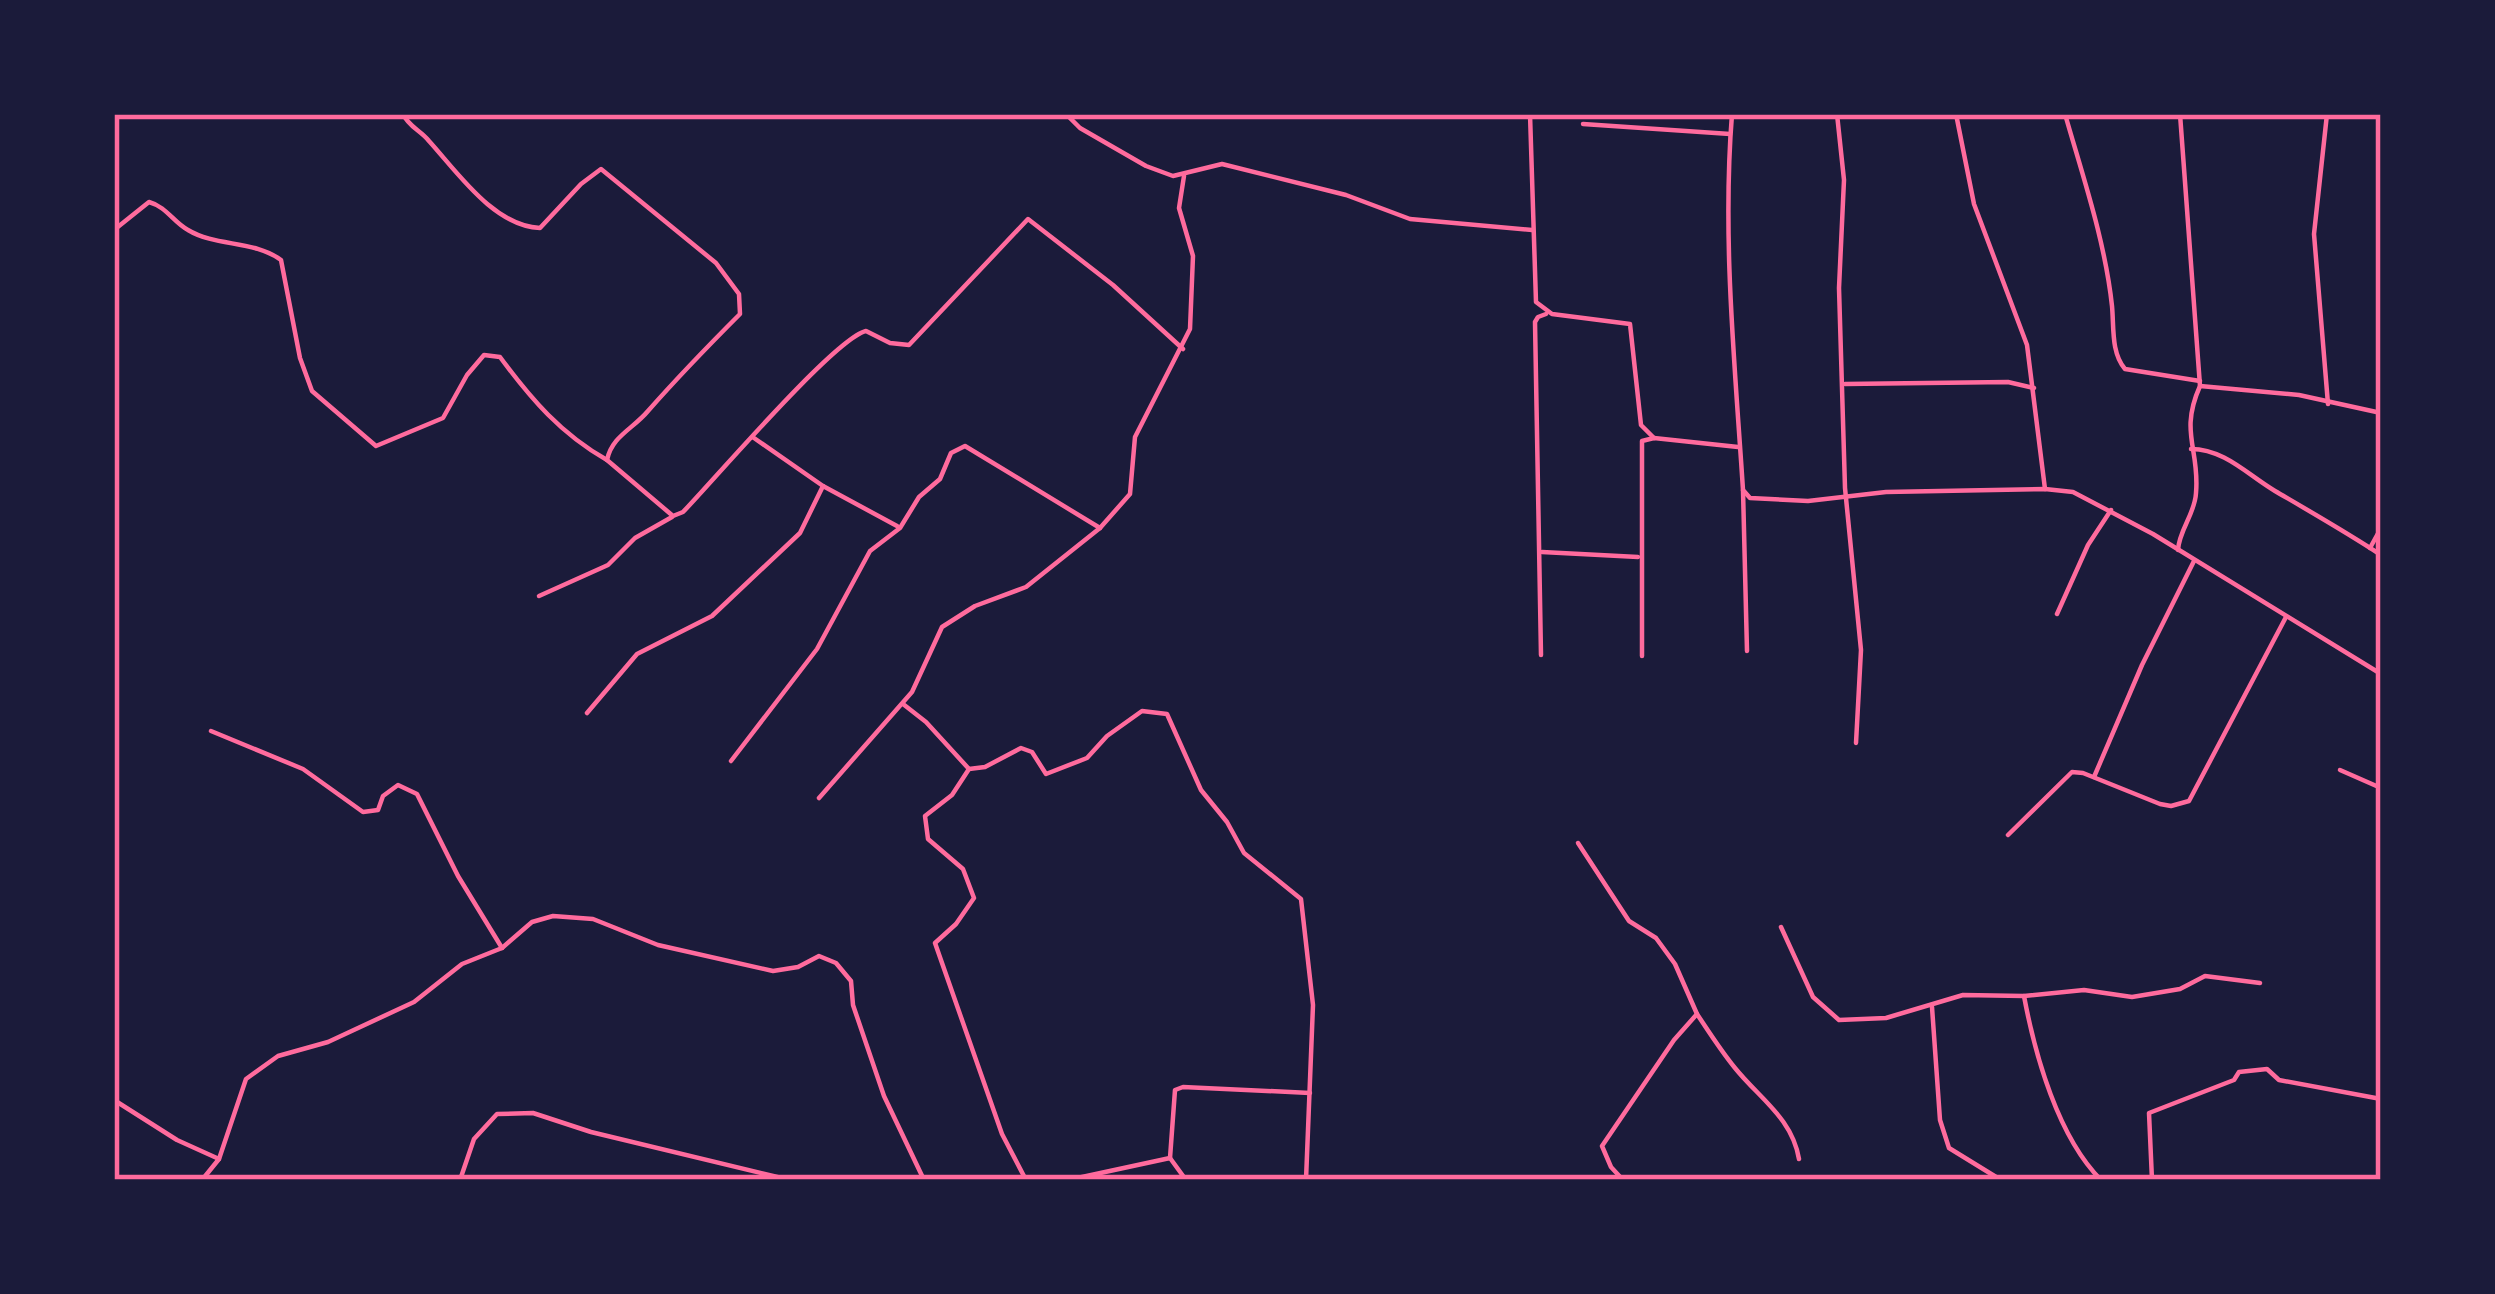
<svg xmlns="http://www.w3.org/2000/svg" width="2495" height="1294" viewBox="0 0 2495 1294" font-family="'Fira Sans Condensed',sans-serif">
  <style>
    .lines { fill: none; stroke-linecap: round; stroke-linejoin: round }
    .minor { stroke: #ff6b9d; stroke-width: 4.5 }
    .neatline { fill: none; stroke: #ff6b9d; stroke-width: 4.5 }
  </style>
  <rect width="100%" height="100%" fill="#1b1b3a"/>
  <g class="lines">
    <g class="minor">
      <path d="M 403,114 C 409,127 420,130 429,141 C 458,173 494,226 540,228 L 581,184 L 601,169 L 716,263 L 739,294 L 740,314 C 708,346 678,377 648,411 C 633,429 612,436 607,460 L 673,516 L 683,512 C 714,480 835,338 866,331 L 890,343 L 909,345 L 1028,219 L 1113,285 L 1183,349"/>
      <polyline points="1066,114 1080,128 1146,166 1173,176 1222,164 1346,195 1410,219 1532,230"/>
      <polyline points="1530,114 1536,302 1552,314 1630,324 1641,425 1654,438"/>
      <path d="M 1732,114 C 1722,239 1735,365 1743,490 L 1750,498 L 1808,501 L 1886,492 L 2045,489 L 2073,492 L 2153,534 L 2381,674"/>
      <polyline points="1837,114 1844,180 1839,288 1845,488 1861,650 1856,743"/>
      <polyline points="1956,114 1974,204 2027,345 2045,489"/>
      <path d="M 2065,114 C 2083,177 2105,241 2112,306 C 2114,327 2111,353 2125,369 L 2200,381"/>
      <polyline points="2327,114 2314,234 2328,404"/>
      <polyline points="1583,124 1730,134"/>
      <path d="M 114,230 L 149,202 C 167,207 173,222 188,230 C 216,247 254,240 281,260 L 300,358 L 312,391 L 376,446 L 443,418 L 467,375 L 484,355 L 500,357 C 531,399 561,434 607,460"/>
      <polyline points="1845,384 2008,382 2034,388"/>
      <polyline points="2200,386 2299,395 2381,413"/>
      <polyline points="754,438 823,486 897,526"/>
      <path d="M 2191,449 C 2224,449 2248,475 2275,491 C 2311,512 2346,532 2381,555"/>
      <polyline points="1743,490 1747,651"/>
      <polyline points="2370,548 2381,528"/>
      <path d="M 2178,550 C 2179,530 2195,514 2196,493 C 2200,449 2179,433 2200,386 L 2180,114"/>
      <polyline points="1542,552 1638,557"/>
      <polyline points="539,596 608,565 635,538 672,517"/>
      <polyline points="2057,614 2088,545 2111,510"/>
      <polyline points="1541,655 1535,322 1538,317 1546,314"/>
      <polyline points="1642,656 1642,441 1654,438 1738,447"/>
      <polyline points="903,704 926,722 969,769 985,767 1021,748 1032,752 1046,774 1087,758 1107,736 1142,711 1167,714 1201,790 1227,822 1244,853 1301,899 1313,1005 1306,1180"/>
      <polyline points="587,713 637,654 712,616 800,533 823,486"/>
      <polyline points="211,731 303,769 363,812 378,810 383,796 398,785 417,794 458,876 502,948"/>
      <polyline points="731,761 817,649 870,551 900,528 919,497 940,479 951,453 965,446 1100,528"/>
      <polyline points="969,769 952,795 925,816 928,839 963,869 974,898 956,924 935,943 1002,1134 1026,1180"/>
      <polyline points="2340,770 2381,788"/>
      <polyline points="2094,777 2142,665 2194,561"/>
      <polyline points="819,798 912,692 942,627 975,606 1026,587 1100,528 1130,494 1135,437 1190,329 1193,256 1179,208 1184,176"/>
      <polyline points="2008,835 2072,772 2083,773 2160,804 2171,806 2189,801 2286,617"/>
      <polyline points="1578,843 1629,921 1656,938 1675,964 1697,1014"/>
      <polyline points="1781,927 1813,997 1839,1020 1886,1018 1963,995 2024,996"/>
      <polyline points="1932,1007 1940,1120 1949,1148 2001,1180"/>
      <polyline points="114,1100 177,1140 219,1159"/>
      <polyline points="1170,1158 1175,1090 1183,1087 1310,1093"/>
      <polyline points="202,1180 219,1159 246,1079 278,1056 328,1042 414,1002 462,964 502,948 532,922 553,916 593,919 658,945 773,971 798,967 819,956 836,963 851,981 853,1005 884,1096 924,1180"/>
      <polyline points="460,1180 474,1139 497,1114 533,1113 591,1132 790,1180"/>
      <polyline points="1068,1180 1170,1158 1186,1180"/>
      <path d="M 1623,1180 L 1611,1167 L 1602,1146 L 1674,1040 L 1697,1014 C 1709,1032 1721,1051 1735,1068 C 1760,1099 1792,1118 1799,1159"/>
      <path d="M 2101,1180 C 2058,1137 2035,1055 2024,996 L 2084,990 L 2132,997 L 2180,989 L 2205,976 L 2260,983"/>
      <polyline points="2152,1180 2149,1113 2234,1080 2239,1072 2267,1069 2279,1080 2381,1099"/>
    </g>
  </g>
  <rect width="2495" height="1294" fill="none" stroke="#1b1b3a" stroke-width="234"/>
  <rect x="117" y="117" width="2261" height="1060" class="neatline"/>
</svg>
